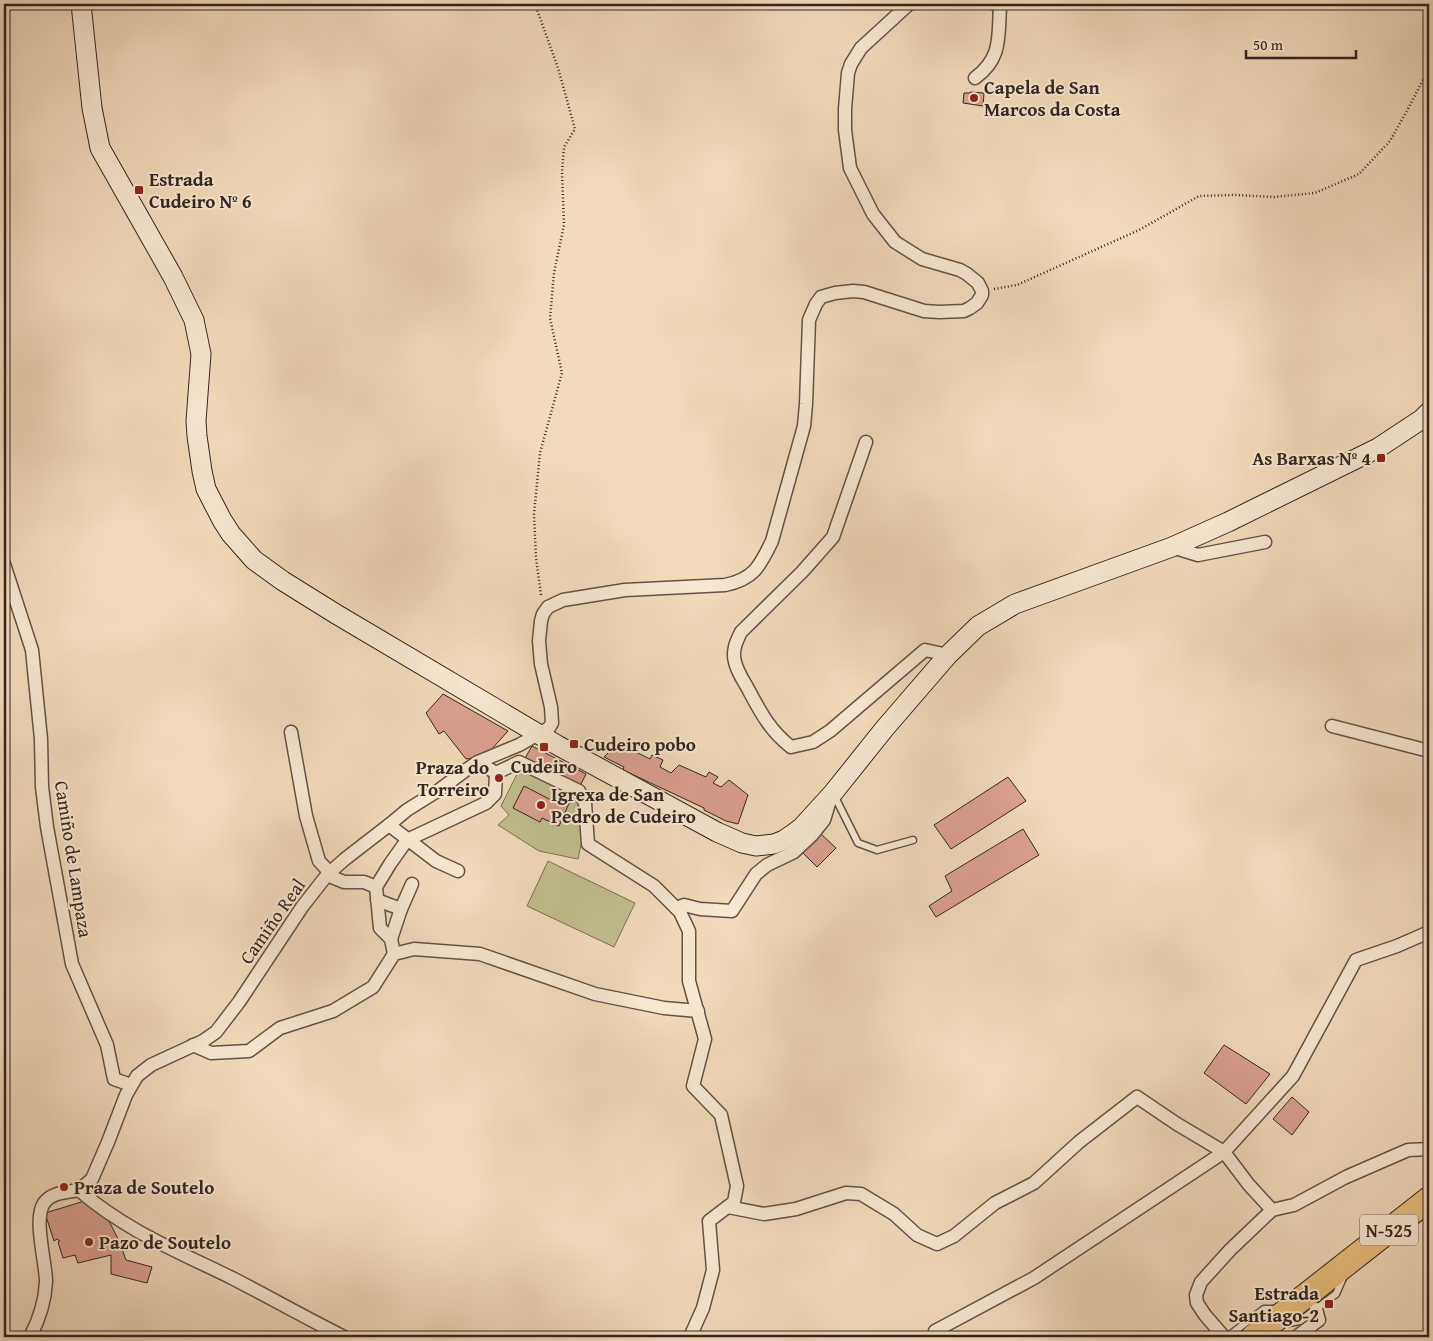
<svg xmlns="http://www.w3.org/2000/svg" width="1433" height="1341" viewBox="0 0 1433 1341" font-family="'Gentium Book Plus',serif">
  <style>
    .green { fill: #c0be8c; stroke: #797256 }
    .building { fill: #dca190; stroke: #322620 }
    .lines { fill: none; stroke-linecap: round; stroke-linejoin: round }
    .lane-casing { stroke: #625347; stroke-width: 9 }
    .street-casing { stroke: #625347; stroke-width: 15 }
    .secondary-casing { stroke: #322620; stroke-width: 21 }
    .highway-casing { stroke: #322620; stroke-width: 26 }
    .path { stroke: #322620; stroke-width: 2.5; stroke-dasharray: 1 2.5; stroke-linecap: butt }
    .lane { stroke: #f7e8d3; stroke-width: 6 }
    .street { stroke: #f7e8d3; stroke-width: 12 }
    .secondary { stroke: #f7e8d3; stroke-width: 19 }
    .highway { stroke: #e9be7e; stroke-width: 24 }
    .poi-dot { fill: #8f2418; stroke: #f7e8d3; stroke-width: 2 }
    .labels { text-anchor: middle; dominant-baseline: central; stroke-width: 4; stroke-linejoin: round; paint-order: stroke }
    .shield { fill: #f7e8d3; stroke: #6d6056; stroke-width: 1 }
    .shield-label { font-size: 18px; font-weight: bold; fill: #322620 }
    .poi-label { font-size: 19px; font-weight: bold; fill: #322620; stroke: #f7e8d3; text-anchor: start }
    .street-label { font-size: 19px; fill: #322620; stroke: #f7e8d3 }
  </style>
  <rect width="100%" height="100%" fill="#f2dbbb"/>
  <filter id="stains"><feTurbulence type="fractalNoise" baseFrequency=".004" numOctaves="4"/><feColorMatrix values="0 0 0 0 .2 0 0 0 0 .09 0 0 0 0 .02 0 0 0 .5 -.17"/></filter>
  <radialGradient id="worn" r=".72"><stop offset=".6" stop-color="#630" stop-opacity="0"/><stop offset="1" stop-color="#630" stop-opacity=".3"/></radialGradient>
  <g class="green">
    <polygon points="521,766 572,792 580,802 584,831 578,859 539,851 498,825 509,815 501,806"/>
    <polygon points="548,861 635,903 614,947 527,906"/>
  </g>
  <g class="building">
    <polygon points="970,92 984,93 983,106 963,103 964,93 970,93"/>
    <polygon points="443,694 508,731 490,751 473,758 466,759 444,731 439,734 426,713"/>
    <polygon points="532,746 586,774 578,790 524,760"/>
    <polygon points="623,747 637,747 634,751 650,759 652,755 663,760 660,767 671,773 679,765 706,777 709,772 718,777 713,783 721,787 729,780 748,795 738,824 726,821 704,810 704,808 623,770 624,767 604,757 612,749"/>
    <polygon points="1008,777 1026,801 951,849 934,825"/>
    <polygon points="524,786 553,801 558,793 571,799 559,826 542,818 540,822 513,808"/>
    <polygon points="1023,829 1039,855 936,917 929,906 952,891 945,876"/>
    <polygon points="821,834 836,848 817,867 800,850"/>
    <polygon points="1224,1045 1270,1074 1246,1104 1204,1073"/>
    <polygon points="1292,1097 1309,1112 1292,1135 1273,1119"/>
    <polygon points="88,1200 110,1223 119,1241 126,1260 152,1267 147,1283 111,1274 111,1255 78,1263 75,1255 63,1258 58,1242 60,1241 57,1239 54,1241 45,1213"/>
  </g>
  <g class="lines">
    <defs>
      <g id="lane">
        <polyline points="834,795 858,843 877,850 913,840"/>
        <polyline points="1283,1324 1300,1321 1336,1294 1343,1278"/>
        <polyline points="1227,1337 1264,1309 1276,1309"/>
      </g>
      <g id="street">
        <path d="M 975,78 C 1002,58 998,38 1000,7 L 995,4"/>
        <path d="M 866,442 L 833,537 L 802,572 L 741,632 C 736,642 732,651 735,662 C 737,671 743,680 747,687 C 760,711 769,730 791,747 L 813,742 L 830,731 L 925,650 L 948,655"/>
        <polyline points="1172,547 1198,555 1265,542"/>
        <polyline points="4,564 32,650 41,739 42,787 47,827 72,964 107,1045 114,1079 131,1085"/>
        <polyline points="1332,726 1429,751"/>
        <polyline points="291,732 306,816 319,861 330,873"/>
        <polyline points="478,762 496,773 519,762 579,791 585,803 588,844 654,886 680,912 689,931 689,981 705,1039 693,1086 721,1115 737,1186 734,1202 709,1221 713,1270 703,1308 690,1337"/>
        <polyline points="389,825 436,861 458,871"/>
        <polyline points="327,875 344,882 364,882 376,887"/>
        <polyline points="377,900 401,909"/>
        <polyline points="676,908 684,905 700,909 732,911 756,874 767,865 794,852 812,835 824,820 830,800"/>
        <polyline points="391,939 401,909 412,884"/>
        <polyline points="394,954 391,939 380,928 376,887 390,864 407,840 486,803 495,794 496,773"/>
        <polyline points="193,1045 211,1053 249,1051 280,1028 333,1011 373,987 394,954 414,949 480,954 595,994 664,1008 698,1011"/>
        <path d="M 79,1190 L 92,1179 L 108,1142 L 126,1095 L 137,1076 L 151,1065 L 203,1041 L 216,1032 L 239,1002 L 302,907 L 327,875 L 345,859 L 389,825 L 407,810 L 439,790 L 466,770 L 478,762 L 519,745 L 549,728 L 552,723 L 551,707 L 541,664 L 539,641 L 541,621 L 543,614 L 548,607 L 563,600 L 625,590 L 725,585 C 754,579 760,566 772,541 L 804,426 L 806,404 L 809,320 L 816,304 L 821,297 L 835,293 L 853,291 L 864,292 L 924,311 L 939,312 L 964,311 L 970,308 L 977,303 L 982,295 L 982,291 L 978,283 L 967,274 L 960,270 L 922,259 L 895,242 L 873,214 L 850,168 L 845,130 L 845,109 L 848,73 L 851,64 L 861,48 L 909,4"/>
        <path d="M 79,1190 C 123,1229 179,1252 232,1278 C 269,1297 306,1318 344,1337"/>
        <polyline points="728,1207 764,1214 796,1209 846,1193 861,1194 894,1214 917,1235 937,1244 954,1236 995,1203 1034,1183 1079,1142 1137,1097 1177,1124 1224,1152 1249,1185 1272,1210 1294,1205 1346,1177 1408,1150 1429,1149"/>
        <polyline points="935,1331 1034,1278 1224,1152 1293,1076 1356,960 1397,946 1429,932"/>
        <path d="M 30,1337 C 39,1320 45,1303 46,1282 C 46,1262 33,1219 44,1203 C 52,1192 68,1192 79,1190"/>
        <polyline points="1224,1337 1205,1315 1197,1303 1196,1295 1201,1282 1230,1250 1272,1210"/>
        <polyline points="1296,1337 1319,1320 1316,1309"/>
      </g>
      <polyline id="secondary" points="81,4 92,108 100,148 173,277 194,320 201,354 196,421 197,436 202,471 206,489 222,520 231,534 254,560 283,581 336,614 557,745 717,832 742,843 756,846 774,844 784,840 793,834 802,827 833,793 885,728 948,655 978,626 1015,604 1172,547 1228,522 1378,448 1422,419 1429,412"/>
      <polyline id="highway" points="1253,1337 1429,1199"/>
    </defs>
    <use href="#lane" class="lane-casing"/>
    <use href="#street" class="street-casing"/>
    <use href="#secondary" class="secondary-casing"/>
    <use href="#highway" class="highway-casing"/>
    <g class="path">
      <polyline points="535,4 558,68 575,129 564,147 562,172 564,225 554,273 550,318 562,373 540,453 534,514 536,558 541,595"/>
      <polyline points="994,289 1017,285 1139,230 1199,196 1236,195 1274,197 1315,193 1359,174 1390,141 1408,109 1429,68"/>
    </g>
    <use href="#lane" class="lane"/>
    <use href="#street" class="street"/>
    <use href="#secondary" class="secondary"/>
    <use href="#highway" class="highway"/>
  </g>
  <g class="poi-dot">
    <circle cx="974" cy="98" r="5"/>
    <rect x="134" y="185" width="10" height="10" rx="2.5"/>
    <rect x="1376" y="453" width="10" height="10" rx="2.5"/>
    <rect x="569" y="739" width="10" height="10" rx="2.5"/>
    <rect x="539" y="742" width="10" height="10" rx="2.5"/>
    <circle cx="499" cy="778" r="5"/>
    <circle cx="541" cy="805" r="5"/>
    <circle cx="64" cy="1187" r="5"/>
    <circle cx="89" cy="1242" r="5"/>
    <rect x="1324" y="1299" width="10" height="10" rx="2.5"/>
  </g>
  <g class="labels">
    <rect class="shield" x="1360" y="1214.5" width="58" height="31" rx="4"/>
    <g class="shield-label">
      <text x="1389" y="1230">N-525</text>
    </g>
    <g class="poi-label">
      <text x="984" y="87">Capela de San<tspan x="984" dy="22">Marcos da Costa</tspan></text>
      <text x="149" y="179">Estrada<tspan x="149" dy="22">Cudeiro Nº 6</tspan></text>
      <text x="1371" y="458" text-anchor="end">As Barxas Nº 4</text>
      <text x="584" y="744">Cudeiro pobo</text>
      <text x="544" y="766" text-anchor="middle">Cudeiro</text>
      <text x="489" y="767" text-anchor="end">Praza do<tspan x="489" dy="22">Torreiro</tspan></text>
      <text x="551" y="794">Igrexa de San<tspan x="551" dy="22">Pedro de Cudeiro</tspan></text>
      <text x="74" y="1187">Praza de Soutelo</text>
      <text x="99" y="1242">Pazo de Soutelo</text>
      <text x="1319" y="1293" text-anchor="end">Estrada<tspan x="1319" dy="22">Santiago-2</tspan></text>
    </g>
    <g class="street-label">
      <text transform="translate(74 859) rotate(81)">Camiño de Lampaza</text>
      <text transform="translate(272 921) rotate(-55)">Camiño Real</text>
    </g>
  </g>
  <rect width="1433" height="1341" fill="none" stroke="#f2dbbb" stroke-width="20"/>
  <rect x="5" y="5" width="1423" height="1331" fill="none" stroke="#322620" stroke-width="2.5"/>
  <rect x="10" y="10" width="1413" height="1321" fill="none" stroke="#322620"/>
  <path d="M1246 50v8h110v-8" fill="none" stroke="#322620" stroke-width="2.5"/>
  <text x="1253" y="50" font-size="15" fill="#322620" stroke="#f7e8d3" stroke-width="4" paint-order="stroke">50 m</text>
  <rect width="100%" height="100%" filter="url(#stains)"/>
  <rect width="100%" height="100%" fill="url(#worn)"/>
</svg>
